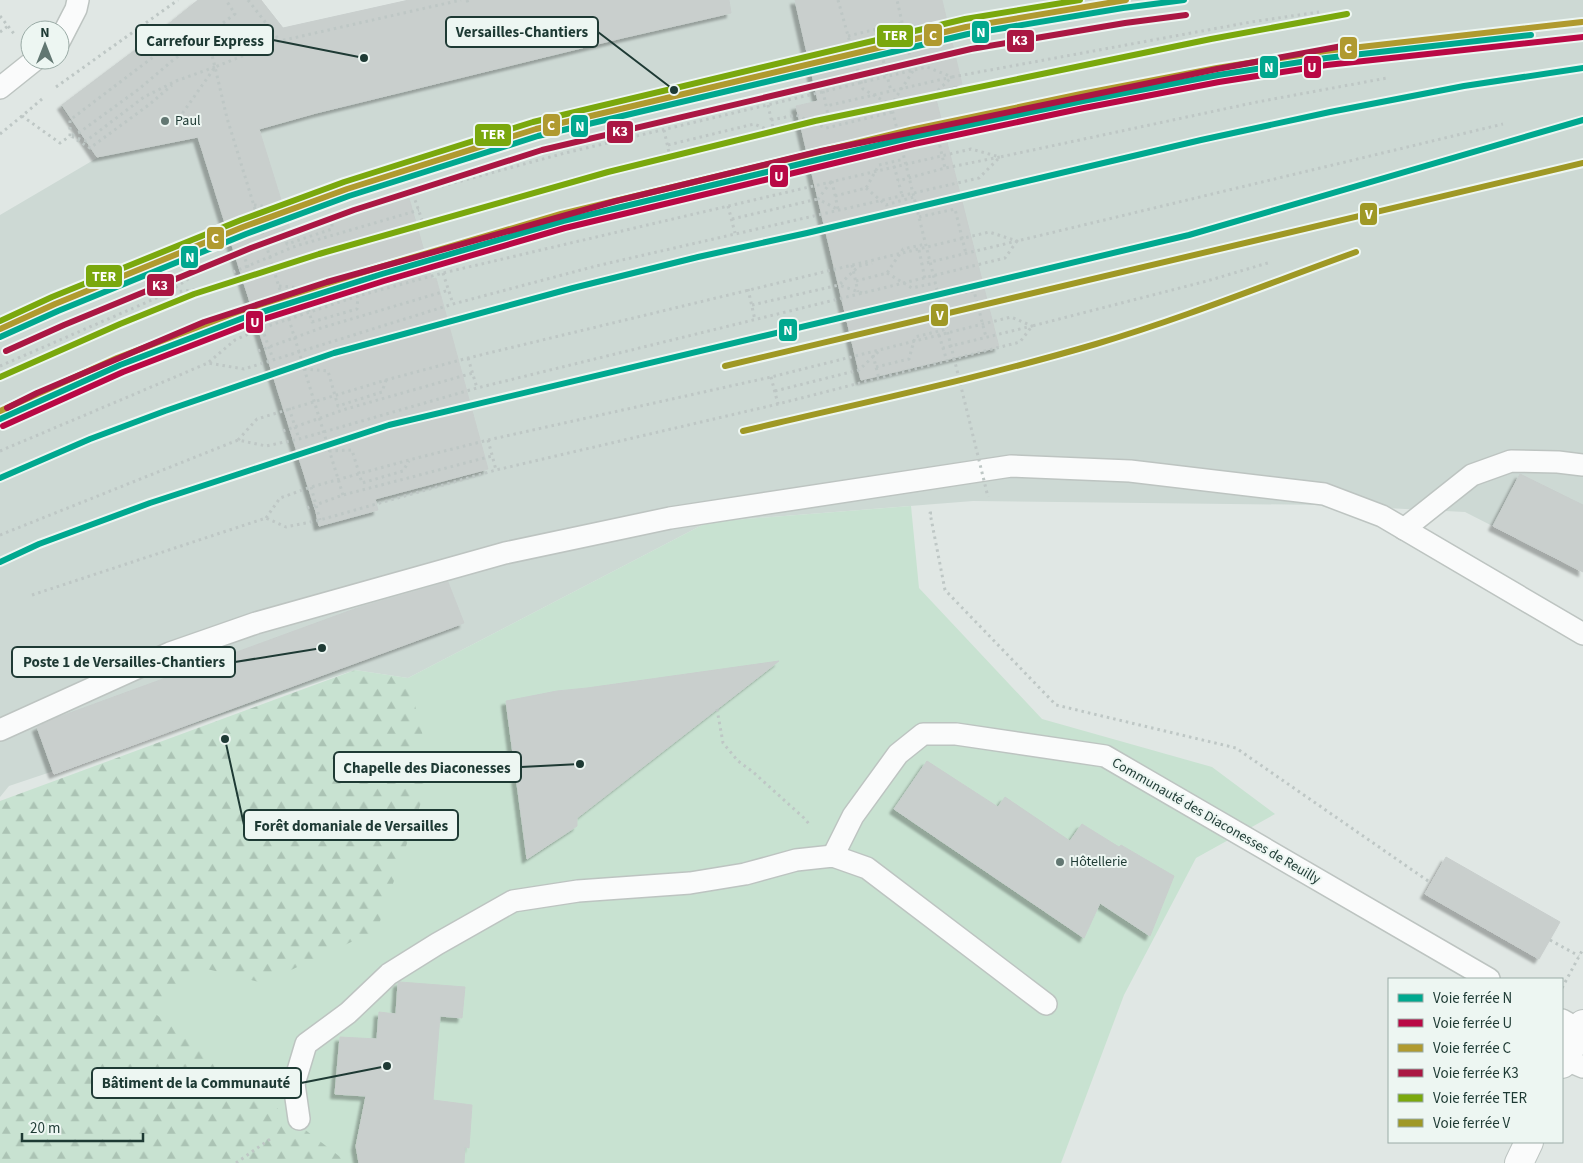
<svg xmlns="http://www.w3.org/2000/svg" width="1583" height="1163" viewBox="0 0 1583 1163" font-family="'Source Sans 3',sans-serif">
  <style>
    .built { fill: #cdd9d4 }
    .green { fill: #c8e2d1 }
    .forest { fill: url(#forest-firs) }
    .building { fill: #c9cfcd; stroke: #c9cfcd; filter: url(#shadow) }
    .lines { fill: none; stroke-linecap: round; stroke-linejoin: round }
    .service-casing { stroke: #bdc4c1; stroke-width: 24 }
    .secondary-casing { stroke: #bcc4c1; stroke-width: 30 }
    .path { stroke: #bec7c5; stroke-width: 3; stroke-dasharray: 2.5 4; stroke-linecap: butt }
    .service { stroke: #fafbfb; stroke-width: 21 }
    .secondary { stroke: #fafbfb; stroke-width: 28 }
    .path-bridge { stroke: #bec7c5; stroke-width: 3; stroke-dasharray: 2.5 4; stroke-linecap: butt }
    .rail-1-casing { stroke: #edf6f2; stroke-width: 10 }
    .rail-2-casing { stroke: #edf6f2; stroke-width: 10 }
    .rail-3-casing { stroke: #edf6f2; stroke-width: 10 }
    .rail-4-casing { stroke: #edf6f2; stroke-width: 10 }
    .rail-5-casing { stroke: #edf6f2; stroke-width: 10 }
    .rail-6-casing { stroke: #edf6f2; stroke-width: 10 }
    .rail-1 { stroke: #00a88f; stroke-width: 6 }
    .rail-2 { stroke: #b90845; stroke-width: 6 }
    .rail-3 { stroke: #b09a2f; stroke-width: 6 }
    .rail-4 { stroke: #aa1743; stroke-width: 6 }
    .rail-5 { stroke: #7aa80d; stroke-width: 6 }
    .rail-6 { stroke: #9f9825; stroke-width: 6 }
    .poi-dot { fill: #627772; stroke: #edf6f2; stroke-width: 2 }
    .labels { text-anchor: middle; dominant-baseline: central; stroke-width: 4; stroke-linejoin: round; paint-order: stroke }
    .poi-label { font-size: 14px; fill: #1e3a34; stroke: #edf6f2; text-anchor: start }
    .street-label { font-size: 14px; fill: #1e3a34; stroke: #edf6f2 }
    .leader { fill: none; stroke: #1e3a34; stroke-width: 2 }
    .callout-dot { fill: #1e3a34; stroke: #edf6f2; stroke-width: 2 }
    .callout { fill: #edf6f2; stroke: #1e3a34; stroke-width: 2 }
    .callout-label { font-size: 15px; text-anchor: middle; font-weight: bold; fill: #1e3a34 }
    .line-badge { stroke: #edf6f2; stroke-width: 2 }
    .badge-label { font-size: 14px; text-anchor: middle; font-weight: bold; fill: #fff }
  </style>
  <defs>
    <pattern id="forest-firs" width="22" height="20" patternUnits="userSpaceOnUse" patternTransform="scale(1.25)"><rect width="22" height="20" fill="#c8e2d1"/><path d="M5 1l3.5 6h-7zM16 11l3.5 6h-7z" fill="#abc3b4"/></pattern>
    <filter id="shadow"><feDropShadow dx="-4.5" dy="4.5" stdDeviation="1" flood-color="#0004"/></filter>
  </defs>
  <rect width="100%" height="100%" fill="#e0e7e4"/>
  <polygon class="built" points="261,0 283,28 409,0 1583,0 1583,572 1465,512 1326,505 973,501 708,522 408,678 355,670 9,786 0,797 0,215 97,158 61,106 151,38"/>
  <polygon class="green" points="911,506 919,588 1042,719 1212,767 1275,814 1196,858 1124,995 1061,1163 0,1163 408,678 708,522"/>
  <polygon class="forest" points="355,670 408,678 432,771 377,930 263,983 199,967 153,1012 348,1163 0,1163 0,801"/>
  <g class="building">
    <polygon points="198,0 261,0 283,28 409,0 729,0 731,13 622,38 316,113 259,129 292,235 409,198 432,279 436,278 488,469 375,499 378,510 319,526 316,512 198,137 97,157 62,105 151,38"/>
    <polygon points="795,0 942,0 962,84 934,91 999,347 861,380 796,106 818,101"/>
    <polygon points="1520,474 1583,505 1583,572 1493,526"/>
    <polygon points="448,582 464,623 54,774 37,727 56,718 360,607"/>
    <polygon points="779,661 577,818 577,826 527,859 506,701 557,691 587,688"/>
    <polygon points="927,761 998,807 1005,797 1070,841 1082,824 1119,847 1121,845 1174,876 1150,936 1100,903 1084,938 894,809"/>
    <polygon points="1446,857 1560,922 1539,959 1425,894"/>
    <polygon points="400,982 465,987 462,1018 440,1016 433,1100 472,1105 469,1148 465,1147 464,1163 359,1163 356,1146 366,1096 335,1094 340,1037 377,1039 379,1012 396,1014 398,983"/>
  </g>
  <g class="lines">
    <defs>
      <g id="service">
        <polyline points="60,40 76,9 78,0"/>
        <polyline points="0,88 35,60"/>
        <polyline points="1404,529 1472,475 1511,461 1558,462 1583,465"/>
        <polyline points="0,730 170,653 256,623 505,553 670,518 1011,466 1130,471 1324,494 1382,516 1583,634"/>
        <polyline points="833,856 853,816 898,754 923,734 956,734 1105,756 1489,979"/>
        <polyline points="1562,1020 1580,1030"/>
        <polyline points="1564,1059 1583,1067"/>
        <polyline points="299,1119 294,1084 306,1044 348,1013 389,974 437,944 513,901 578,891 690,883 745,874 796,860 833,856 867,868 1046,1004"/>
      </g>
      <g id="secondary">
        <polyline points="1562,1064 1583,1024"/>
        <polyline points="1519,1163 1529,1142"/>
      </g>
    </defs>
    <use href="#service" class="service-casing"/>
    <use href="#secondary" class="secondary-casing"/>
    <g class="path">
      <polyline points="248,0 280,41"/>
      <polyline points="467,0 469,6"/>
      <polyline points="838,0 863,89 891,105 913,71 897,0"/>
      <polyline points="0,16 15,35"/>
      <polyline points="875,29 891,91"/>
      <polyline points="0,32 8,26"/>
      <polyline points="848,36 902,23"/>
      <polyline points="215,67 176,81 144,97 86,141 70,136 80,132 139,89 172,61 235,14 226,0"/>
      <polyline points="56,87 178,0"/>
      <polyline points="823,91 829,120"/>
      <polyline points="42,99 22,116 60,143 70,136"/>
      <polyline points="768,105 774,132"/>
      <polyline points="891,105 954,358"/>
      <polyline points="771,120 796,115 826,128 893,112"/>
      <polyline points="664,130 670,157"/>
      <polyline points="898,133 935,125 945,168"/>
      <polyline points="0,134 22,116"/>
      <polyline points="70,136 70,120 169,45 207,35 215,67 182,114"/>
      <polyline points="77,140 90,148 150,104 172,85"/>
      <polyline points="668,145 754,124 773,132"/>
      <polyline points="894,166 902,195"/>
      <polyline points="832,181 838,209"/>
      <polyline points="831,182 818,199 837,209"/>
      <polyline points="866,188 886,205 914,197"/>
      <polyline points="413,194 423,223"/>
      <polyline points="835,196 866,188 879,165 904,159"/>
      <polyline points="254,205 277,208 287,244 332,229 332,219"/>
      <polyline points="728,206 735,233"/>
      <polyline points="919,217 955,209 966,254"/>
      <polyline points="732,219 818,199"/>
      <polyline points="919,250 925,279"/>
      <polyline points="243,253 251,276"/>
      <polyline points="852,265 858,292"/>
      <polyline points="233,272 296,246 419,210"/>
      <polyline points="443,273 453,304"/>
      <polyline points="887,273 912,288 935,283"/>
      <polyline points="856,281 887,273 903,249 926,244"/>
      <polyline points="279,286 302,288 312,322 357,309 358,296"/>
      <polyline points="748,289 755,320"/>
      <polyline points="170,291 211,264 243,253 332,219 413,194 565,153 927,67 952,77 826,106"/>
      <polyline points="862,293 839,285 859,266 872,263"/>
      <polyline points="939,297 974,291 986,337"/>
      <polyline points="752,305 839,285"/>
      <polyline points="262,328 273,359"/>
      <polyline points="939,335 947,361"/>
      <polyline points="258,351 321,328 449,290"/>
      <polyline points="873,355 879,379"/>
      <polyline points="468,358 477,388"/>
      <polyline points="209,362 235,340 262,328 358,296 443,273 971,149 1000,157 945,168 898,181"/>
      <polyline points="0,366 168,293 218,287 329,248 423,223 570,179 670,157 932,96 952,77 1251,22 1319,12"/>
      <polyline points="876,367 909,359 915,337 947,329"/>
      <polyline points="304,369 328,371 338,406 382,392 386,380"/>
      <polyline points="771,377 778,404"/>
      <polyline points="775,391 859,370 879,351"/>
      <polyline points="289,408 299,439"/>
      <polyline points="283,431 346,409 473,373"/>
      <polyline points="238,440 257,419 386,380 468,358 989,232 1017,241 922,264"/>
      <polyline points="488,440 496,470"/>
      <polyline points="0,451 208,363 244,369 453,304 596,266 979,178 1000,157 1257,102 1387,78"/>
      <polyline points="329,451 352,450 362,483 403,471 409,461"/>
      <polyline points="311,487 320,520"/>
      <polyline points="343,495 227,118 215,67 280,41 461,0"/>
      <polyline points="307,508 343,495 492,456"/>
      <polyline points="932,513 930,513 945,590 1056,705 1236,748 1431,883"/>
      <polyline points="266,518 280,498 311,487 409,460 488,440 771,377 1011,317 1032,326 943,348"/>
      <polyline points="0,535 238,440 266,446 299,439 477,388 1005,258 1017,241 1503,124"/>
      <polyline points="32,595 266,518 286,527 320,520 496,470 778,404 1020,342 1032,326 1207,281 1271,262"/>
      <polyline points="717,709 723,743 738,761 753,772 804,818 810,825"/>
      <polyline points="1550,940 1579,956"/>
      <polyline points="1562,988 1583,949"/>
      <polyline points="236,1163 273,1137"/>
    </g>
    <use href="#service" class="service"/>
    <use href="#secondary" class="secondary"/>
    <polyline class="path-bridge" points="954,358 988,497"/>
    <defs>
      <g id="rail-1">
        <polyline points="0,337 58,311 246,234 349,196 538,136 968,34 1123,8 1184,0"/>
        <polyline points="0,419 120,365 243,318 382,274 563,221 912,137 1083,101 1218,75 1326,58 1531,35"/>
        <polyline points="0,478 90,439 165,411 334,353 573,288 698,257 807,233 1201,140 1330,112 1464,86 1583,68"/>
        <polyline points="0,562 39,544 150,503 389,425 1189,235 1583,120"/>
      </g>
      <polyline id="rail-2" points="3,426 123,372 245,325 384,281 565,228 914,144 1084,108 1219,82 1327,65 1583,37"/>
      <g id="rail-3">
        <polyline points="0,329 55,304 243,227 347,189 536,129 966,27 1126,0"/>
        <polyline points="0,411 117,358 240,311 380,267 561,214 910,130 1081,94 1217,68 1325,51 1582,22"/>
      </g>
      <g id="rail-4">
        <polyline points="6,351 64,325 251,248 354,210 542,150 971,49 1125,23 1186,15"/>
        <polyline points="7,408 37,393 204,322 327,282 616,201 821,151 1217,69 1353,44"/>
      </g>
      <g id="rail-5">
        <polyline points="0,321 52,297 241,220 344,182 533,122 965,19 1080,0"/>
        <polyline points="0,377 120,324 194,294 319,254 608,172 815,121 1211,39 1347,14"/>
      </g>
      <g id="rail-6">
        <polyline points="725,366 1583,163"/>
        <path d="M 743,431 C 861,403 980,378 1096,344 C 1184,318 1270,283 1356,252"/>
      </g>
    </defs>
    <use href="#rail-1" class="rail-1-casing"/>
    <use href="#rail-2" class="rail-2-casing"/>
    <use href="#rail-3" class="rail-3-casing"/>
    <use href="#rail-4" class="rail-4-casing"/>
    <use href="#rail-5" class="rail-5-casing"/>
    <use href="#rail-6" class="rail-6-casing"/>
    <use href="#rail-1" class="rail-1"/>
    <use href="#rail-2" class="rail-2"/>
    <use href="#rail-3" class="rail-3"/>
    <use href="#rail-4" class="rail-4"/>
    <use href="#rail-5" class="rail-5"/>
    <use href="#rail-6" class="rail-6"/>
  </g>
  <g class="poi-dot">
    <circle cx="165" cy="121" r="5"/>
    <circle cx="1060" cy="862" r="5"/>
  </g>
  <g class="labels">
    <g class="poi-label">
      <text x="175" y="121">Paul</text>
      <text x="1070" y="862">Hôtellerie</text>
    </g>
    <g class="street-label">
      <text transform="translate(1216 821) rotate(30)">Communauté des Diaconesses de Reuilly</text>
    </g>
  </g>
  <path class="leader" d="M674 90L598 32M364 58L273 40M322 648L235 662M580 764L521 767M225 739L244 825M387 1066L301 1083"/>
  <g class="callout-dot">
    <circle cx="674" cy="90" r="5"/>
    <circle cx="364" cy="58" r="5"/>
    <circle cx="322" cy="648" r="5"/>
    <circle cx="580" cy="764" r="5"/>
    <circle cx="225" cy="739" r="5"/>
    <circle cx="387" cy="1066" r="5"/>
  </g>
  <g class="callout">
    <rect x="446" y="17" width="152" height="30" rx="5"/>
    <rect x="136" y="25" width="137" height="30" rx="5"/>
    <rect x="12" y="647" width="223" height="30" rx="5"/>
    <rect x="334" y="752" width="187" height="30" rx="5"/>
    <rect x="244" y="810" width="214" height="30" rx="5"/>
    <rect x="92" y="1068" width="209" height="30" rx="5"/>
  </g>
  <g class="callout-label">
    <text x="522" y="37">Versailles-Chantiers</text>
    <text x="205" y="46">Carrefour Express</text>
    <text x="124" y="667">Poste 1 de Versailles-Chantiers</text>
    <text x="427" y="773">Chapelle des Diaconesses</text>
    <text x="351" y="831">Forêt domaniale de Versailles</text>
    <text x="196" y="1088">Bâtiment de la Communauté</text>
  </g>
  <g class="line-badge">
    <rect x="971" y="20" width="19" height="24" rx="5" fill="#00a88f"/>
    <rect x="923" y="23" width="20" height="24" rx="5" fill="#b09a2f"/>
    <rect x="876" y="24" width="38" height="24" rx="5" fill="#7aa80d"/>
    <rect x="1006" y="29" width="29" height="24" rx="5" fill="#aa1743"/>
    <rect x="1339" y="36" width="19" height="24" rx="5" fill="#b09a2f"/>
    <rect x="1259" y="55" width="20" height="24" rx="5" fill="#00a88f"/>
    <rect x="1303" y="55" width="19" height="24" rx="5" fill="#b90845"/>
    <rect x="542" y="113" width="19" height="24" rx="5" fill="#b09a2f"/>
    <rect x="570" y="114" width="19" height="24" rx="5" fill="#00a88f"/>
    <rect x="606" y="120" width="28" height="24" rx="5" fill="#aa1743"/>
    <rect x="474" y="123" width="38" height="24" rx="5" fill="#7aa80d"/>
    <rect x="769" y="164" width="20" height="24" rx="5" fill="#b90845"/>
    <rect x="1359" y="202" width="19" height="24" rx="5" fill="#9f9825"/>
    <rect x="206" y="226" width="19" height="24" rx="5" fill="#b09a2f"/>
    <rect x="180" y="245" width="19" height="24" rx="5" fill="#00a88f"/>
    <rect x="85" y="264" width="38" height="24" rx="5" fill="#7aa80d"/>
    <rect x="146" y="273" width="29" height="24" rx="5" fill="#aa1743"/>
    <rect x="930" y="303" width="19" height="24" rx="5" fill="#9f9825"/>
    <rect x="245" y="310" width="19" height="24" rx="5" fill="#b90845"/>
    <rect x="778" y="318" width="20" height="24" rx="5" fill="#00a88f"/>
  </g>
  <g class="badge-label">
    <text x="981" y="37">N</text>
    <text x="933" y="40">C</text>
    <text x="895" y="40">TER</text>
    <text x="1020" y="45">K3</text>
    <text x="1348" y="53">C</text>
    <text x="1269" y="72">N</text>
    <text x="1312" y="72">U</text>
    <text x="551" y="130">C</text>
    <text x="580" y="131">N</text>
    <text x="620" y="136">K3</text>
    <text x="493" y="139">TER</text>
    <text x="779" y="181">U</text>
    <text x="1369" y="219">V</text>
    <text x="215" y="243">C</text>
    <text x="190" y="262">N</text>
    <text x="104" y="281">TER</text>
    <text x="160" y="290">K3</text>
    <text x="940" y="320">V</text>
    <text x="255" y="327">U</text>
    <text x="788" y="335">N</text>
  </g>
  <rect x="1388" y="978" width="175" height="165" fill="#edf6f2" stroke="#9aaba6"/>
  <rect x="1398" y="994" width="25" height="8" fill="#00a88f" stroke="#9aaba6"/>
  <text x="1433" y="1003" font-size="15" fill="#1e3a34">Voie ferrée N</text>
  <rect x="1398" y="1019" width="25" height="8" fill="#b90845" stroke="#9aaba6"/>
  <text x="1433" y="1028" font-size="15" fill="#1e3a34">Voie ferrée U</text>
  <rect x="1398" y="1044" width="25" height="8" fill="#b09a2f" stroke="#9aaba6"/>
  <text x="1433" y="1053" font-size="15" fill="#1e3a34">Voie ferrée C</text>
  <rect x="1398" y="1069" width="25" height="8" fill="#aa1743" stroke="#9aaba6"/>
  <text x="1433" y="1078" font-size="15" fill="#1e3a34">Voie ferrée K3</text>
  <rect x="1398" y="1094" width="25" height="8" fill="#7aa80d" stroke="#9aaba6"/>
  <text x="1433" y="1103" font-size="15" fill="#1e3a34">Voie ferrée TER</text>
  <rect x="1398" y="1119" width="25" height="8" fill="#9f9825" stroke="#9aaba6"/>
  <text x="1433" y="1128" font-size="15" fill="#1e3a34">Voie ferrée V</text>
  <g transform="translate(45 45)"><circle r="24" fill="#edf6f2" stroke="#9aaba6"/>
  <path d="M0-4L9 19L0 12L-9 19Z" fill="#627772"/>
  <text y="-8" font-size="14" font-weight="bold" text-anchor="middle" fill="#1e3a34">N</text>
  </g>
  <path d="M22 1133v8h121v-8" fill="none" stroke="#1e3a34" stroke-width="2.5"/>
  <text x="30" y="1133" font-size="15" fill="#1e3a34" stroke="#edf6f2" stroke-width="4" paint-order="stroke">20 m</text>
</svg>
